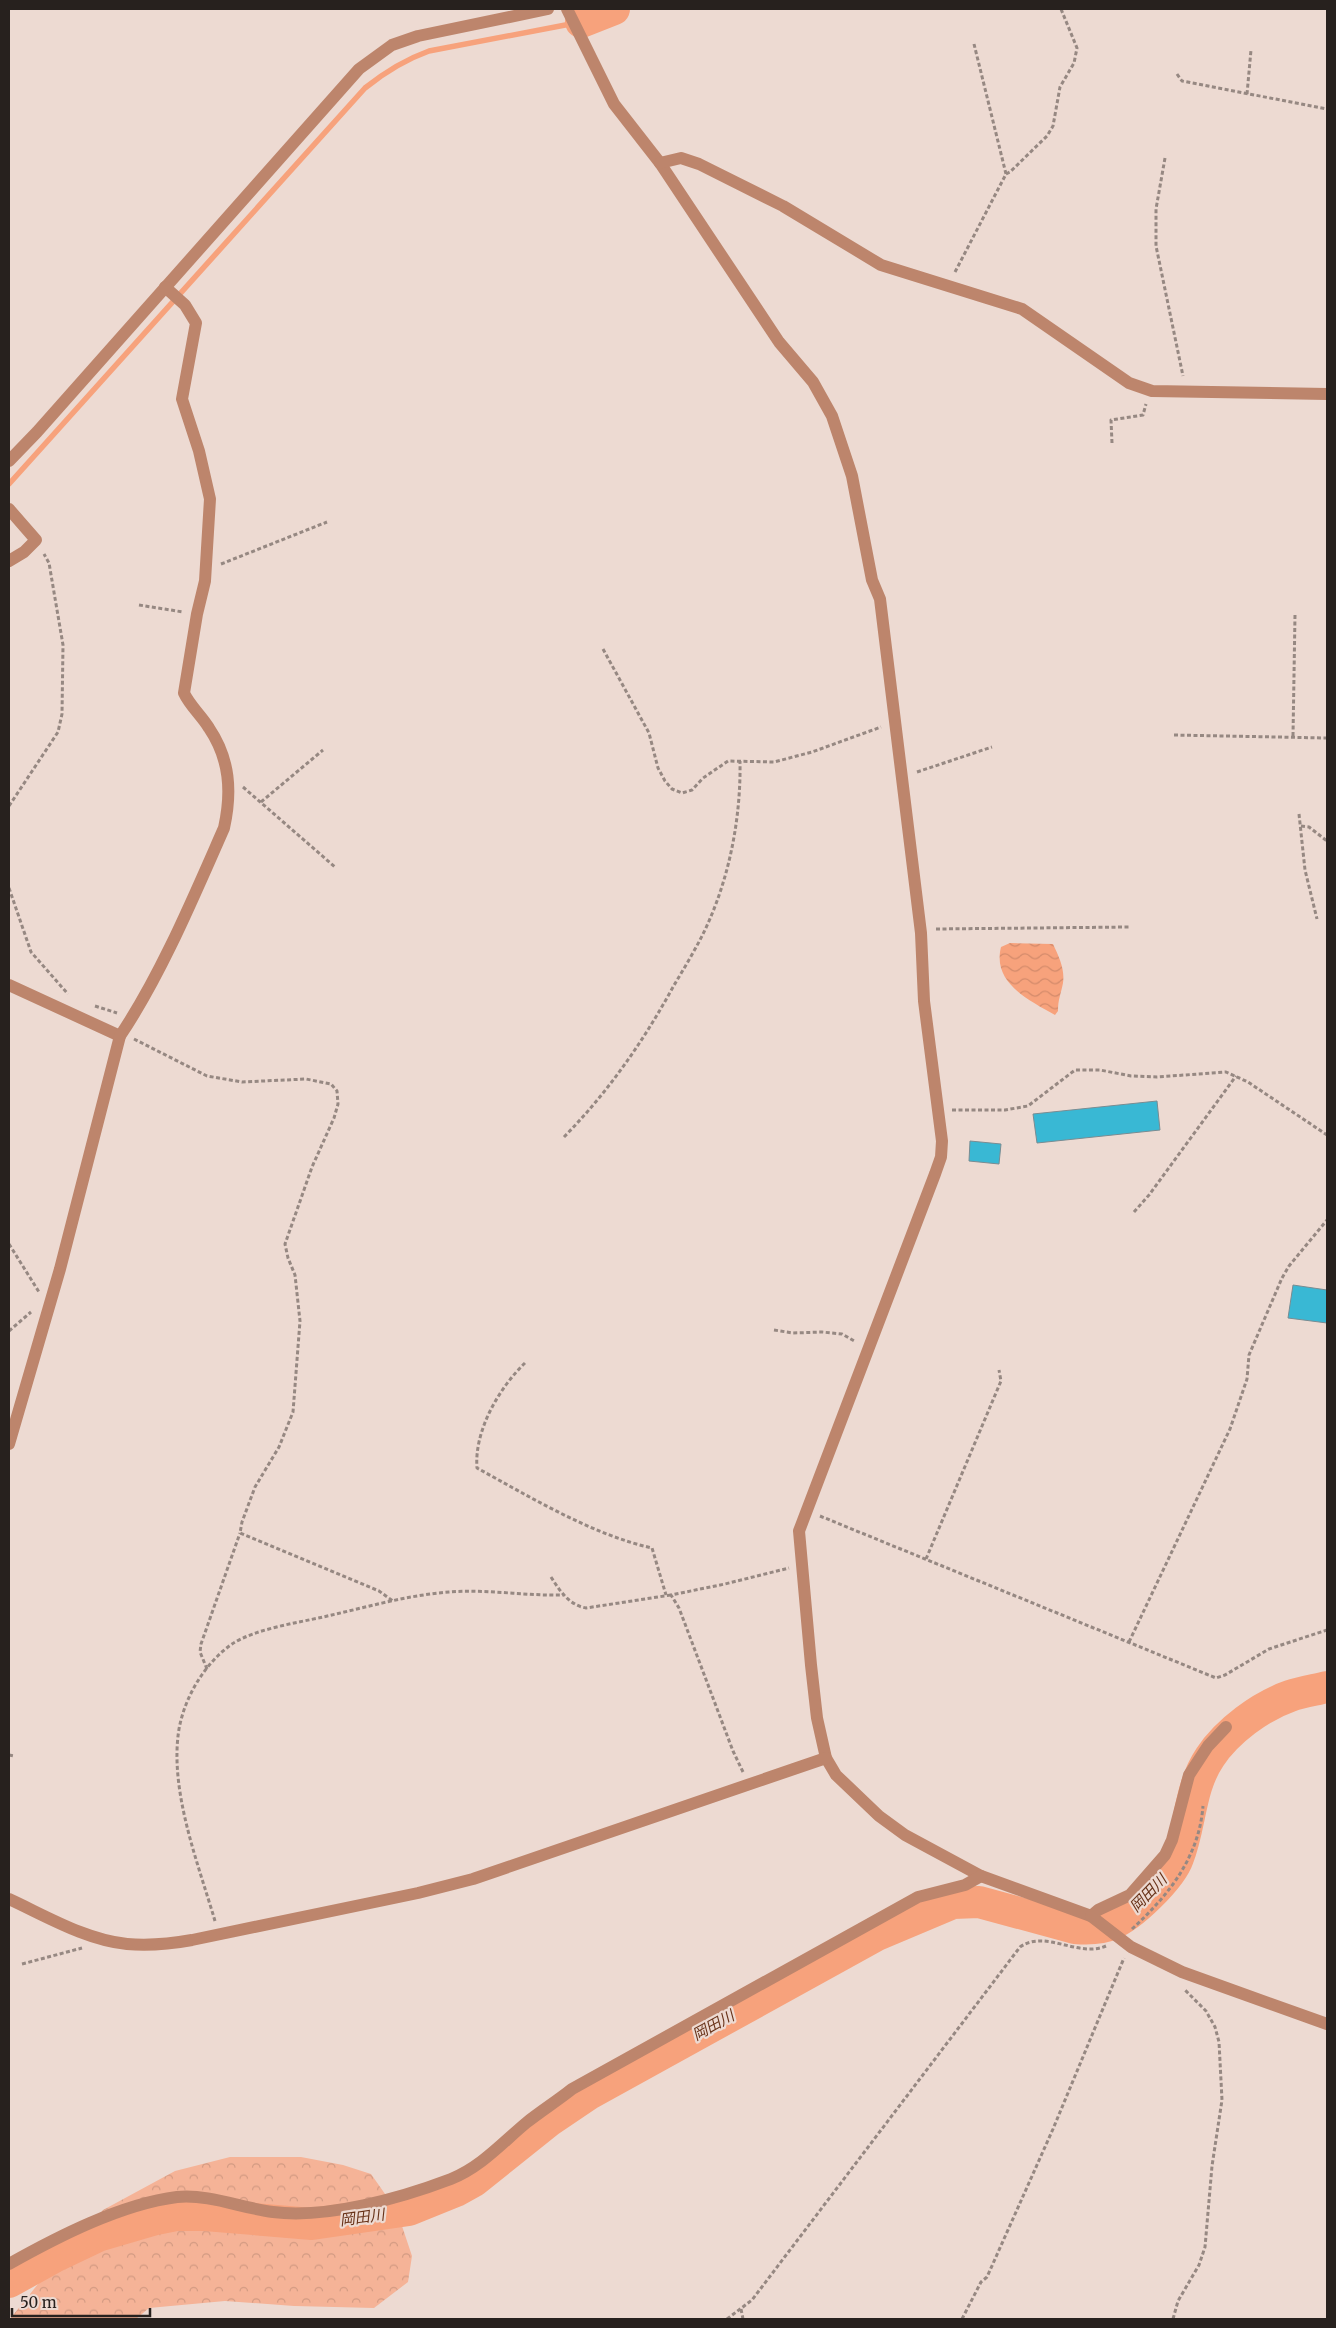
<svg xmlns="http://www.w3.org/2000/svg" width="1336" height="2328" viewBox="0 0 1336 2328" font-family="Merriweather,'Noto Sans JP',serif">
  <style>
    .forest { fill: url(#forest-crowns) }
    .water { fill: url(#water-waves) }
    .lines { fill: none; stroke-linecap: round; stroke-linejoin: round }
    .stream { stroke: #f7a27c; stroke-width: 5.5 }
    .river { stroke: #f7a27c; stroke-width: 32 }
    .building { fill: #39b8d4; stroke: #798c92 }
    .path { stroke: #968882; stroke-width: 3; stroke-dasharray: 4 2.5; stroke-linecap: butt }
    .minor { stroke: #bd856c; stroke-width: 12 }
    .labels { text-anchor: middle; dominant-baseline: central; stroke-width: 4.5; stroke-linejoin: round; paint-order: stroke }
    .water-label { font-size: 15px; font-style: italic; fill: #683218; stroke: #eddad2 }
  </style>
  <defs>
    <pattern id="forest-crowns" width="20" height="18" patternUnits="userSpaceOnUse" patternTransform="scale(1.25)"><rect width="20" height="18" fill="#f5b397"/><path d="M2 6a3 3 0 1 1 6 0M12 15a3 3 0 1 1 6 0" fill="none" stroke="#d29a82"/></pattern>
    <pattern id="water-waves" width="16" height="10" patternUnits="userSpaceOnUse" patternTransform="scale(1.25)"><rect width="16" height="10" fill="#f7a27c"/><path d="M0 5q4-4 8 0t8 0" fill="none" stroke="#d48b6b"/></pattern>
  </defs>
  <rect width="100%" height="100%" fill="#eddad2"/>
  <polygon class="forest" points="230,2157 301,2157 343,2165 371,2174 397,2211 412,2256 408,2282 374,2308 294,2306 225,2301 149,2308 136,2319 10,2319 62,2254 103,2210 175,2171"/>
  <path class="water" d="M 1010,943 L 1053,944 C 1059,957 1065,969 1063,983 C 1061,994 1058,999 1058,1011 L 1055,1015 C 1029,1000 992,983 1001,947 Z"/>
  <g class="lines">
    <path class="stream" d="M 9,484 L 365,88 C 385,72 404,60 429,51 L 581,22"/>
    <g class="river">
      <polyline points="581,22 614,9"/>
      <path d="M 9,2282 L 56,2256 L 98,2236 L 156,2219 L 176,2215 L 205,2215 L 312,2224 L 409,2210 L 456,2191 L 474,2181 L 549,2121 L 589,2094 L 877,1935 L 953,1903 L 979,1902 L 1075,1928 C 1087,1929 1101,1929 1112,1924 C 1132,1916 1171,1878 1178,1858 C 1191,1825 1189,1788 1210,1757 C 1227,1731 1261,1706 1290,1696 C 1302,1692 1315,1690 1327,1687"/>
    </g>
  </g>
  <g class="building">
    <polygon points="1157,1101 1160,1130 1037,1143 1033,1114"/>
    <polygon points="970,1141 1001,1144 999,1164 969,1161"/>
    <polygon points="1293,1285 1327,1290 1327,1323 1288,1318"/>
  </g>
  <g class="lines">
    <g class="path">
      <polyline points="1177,74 1182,81 1327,109"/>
      <polyline points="1247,94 1251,50"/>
      <polyline points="1165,158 1156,209 1156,246 1183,376"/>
      <polyline points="1006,174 1010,172 1047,136 1053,126 1060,87 1074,63 1077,48 1061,9"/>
      <polyline points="955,272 1006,174 974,44"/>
      <polyline points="1112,443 1111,420 1143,415 1146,404"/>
      <polyline points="221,564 327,522"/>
      <polyline points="139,605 183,612"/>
      <polyline points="603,649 649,733 658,768 665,781 672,789 682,793 692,790 703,778 728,761 774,762 812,752 881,727"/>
      <polyline points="1174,735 1327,738"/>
      <polyline points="1293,736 1295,615"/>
      <polyline points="917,772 992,747"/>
      <polyline points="243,787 335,867"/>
      <polyline points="261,802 323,750"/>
      <polyline points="9,806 58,732 62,714 63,645 49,563 44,554"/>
      <polyline points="1299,814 1305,870 1317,919"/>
      <polyline points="1301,826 1309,827 1327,841"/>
      <polyline points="9,888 31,952 68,994"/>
      <polyline points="936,929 1130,927"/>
      <polyline points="95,1006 117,1013"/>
      <polyline points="134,1039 207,1076 242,1082 306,1079 331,1084 337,1091 338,1104 334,1118 312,1167 285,1244 288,1258 295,1275 300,1321 293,1412 279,1447 255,1487 242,1522 240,1533 379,1591 393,1601"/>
      <polyline points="952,1110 1005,1110 1028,1106 1075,1070 1100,1070 1131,1076 1157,1077 1226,1072 1248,1082 1327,1135"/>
      <path d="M 564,1137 C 608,1092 643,1042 673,987 C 683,970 694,952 703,934 C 729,881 741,819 740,761"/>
      <polyline points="1134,1212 1149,1195 1236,1076"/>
      <polyline points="9,1244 39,1292"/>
      <polyline points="774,1330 793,1333 822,1332 842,1334 856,1342"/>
      <polyline points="9,1331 31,1312"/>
      <path d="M 525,1363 C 499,1388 474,1431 477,1468 C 530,1497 593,1535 652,1548 L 666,1595"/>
      <polyline points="820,1516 1216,1678 1225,1675 1269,1649 1327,1630"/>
      <polyline points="926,1559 1001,1381 999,1370"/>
      <path d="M 551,1577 C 560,1591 569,1605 586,1608 L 671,1595"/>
      <polyline points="1129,1642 1230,1429 1247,1379 1249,1355 1282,1278 1289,1266 1327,1220"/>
      <polyline points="207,1669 200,1652 201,1644 240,1533"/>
      <polyline points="9,1755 14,1756"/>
      <polyline points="743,1772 733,1751 679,1608 671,1595 725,1584 789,1568"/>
      <path d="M 215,1921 C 198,1863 169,1790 179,1729 C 185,1696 205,1663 232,1644 C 255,1629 296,1623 323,1617 C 364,1608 407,1595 449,1592 C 487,1589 525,1596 563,1595"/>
      <path d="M 1132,1929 C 1169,1895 1199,1857 1203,1806"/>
      <polyline points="22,1964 82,1948"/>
      <polyline points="741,2309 743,2319"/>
      <path d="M 727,2319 L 752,2300 L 1020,1947 C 1046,1929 1077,1958 1106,1946"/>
      <polyline points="962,2319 981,2282 987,2277 1053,2129 1124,1958"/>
      <polyline points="1173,2319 1178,2301 1199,2265 1205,2247 1212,2166 1222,2100 1219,2042 1215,2027 1206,2011 1184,1989"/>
    </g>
    <g class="minor">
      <polyline points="567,9 614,104 660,163 779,342 813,382 832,416 852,476 872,580 880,599 921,933 924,1001 942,1141 941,1157 935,1174 799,1531 811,1665 817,1718 826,1758 836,1775 879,1816 905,1835 981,1876 1091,1916 1131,1947 1182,1972 1327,2024"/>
      <polyline points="660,163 681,158 699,164 783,206 881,265 1022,309 1129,383 1152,391 1327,394"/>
      <polyline points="9,461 37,432 359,69 392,45 418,36 548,9"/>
      <polyline points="9,509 36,540 24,552 9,561"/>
      <polyline points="9,985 120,1036"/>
      <path d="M 9,1444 L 60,1269 L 120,1036 C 161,975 194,896 224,828 C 232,792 230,759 209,728 C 201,715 190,706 184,693 L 197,614 L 205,581 L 210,499 L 199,451 L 182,399 L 196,323 L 185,305 L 165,287"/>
      <path d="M 9,1899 C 46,1916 86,1940 127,1944 C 150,1946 170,1944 192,1940 L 418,1893 L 473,1879 L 826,1758"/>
      <polyline points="1091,1916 1098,1910 1130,1895 1165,1855 1172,1840 1189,1775 1208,1746 1226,1727"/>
      <path d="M 9,2264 C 57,2237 121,2204 177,2197 C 210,2194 241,2208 273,2212 C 327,2219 401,2198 451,2179 C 481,2167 502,2143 526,2123 C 541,2111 557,2101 572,2089 L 918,1897 L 965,1885 L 981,1876"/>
    </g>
  </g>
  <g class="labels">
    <g class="water-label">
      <text transform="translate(1148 1893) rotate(-46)">岡田川</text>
      <text transform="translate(713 2025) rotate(-29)">岡田川</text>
      <text transform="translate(362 2217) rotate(-8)">岡田川</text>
    </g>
  </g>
  <rect width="1336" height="2328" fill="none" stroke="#27211e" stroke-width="20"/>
  <path d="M12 2308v8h138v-8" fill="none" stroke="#27211e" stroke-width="2.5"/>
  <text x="20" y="2308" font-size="15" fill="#27211e" stroke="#eddad2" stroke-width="4" paint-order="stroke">50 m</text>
</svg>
